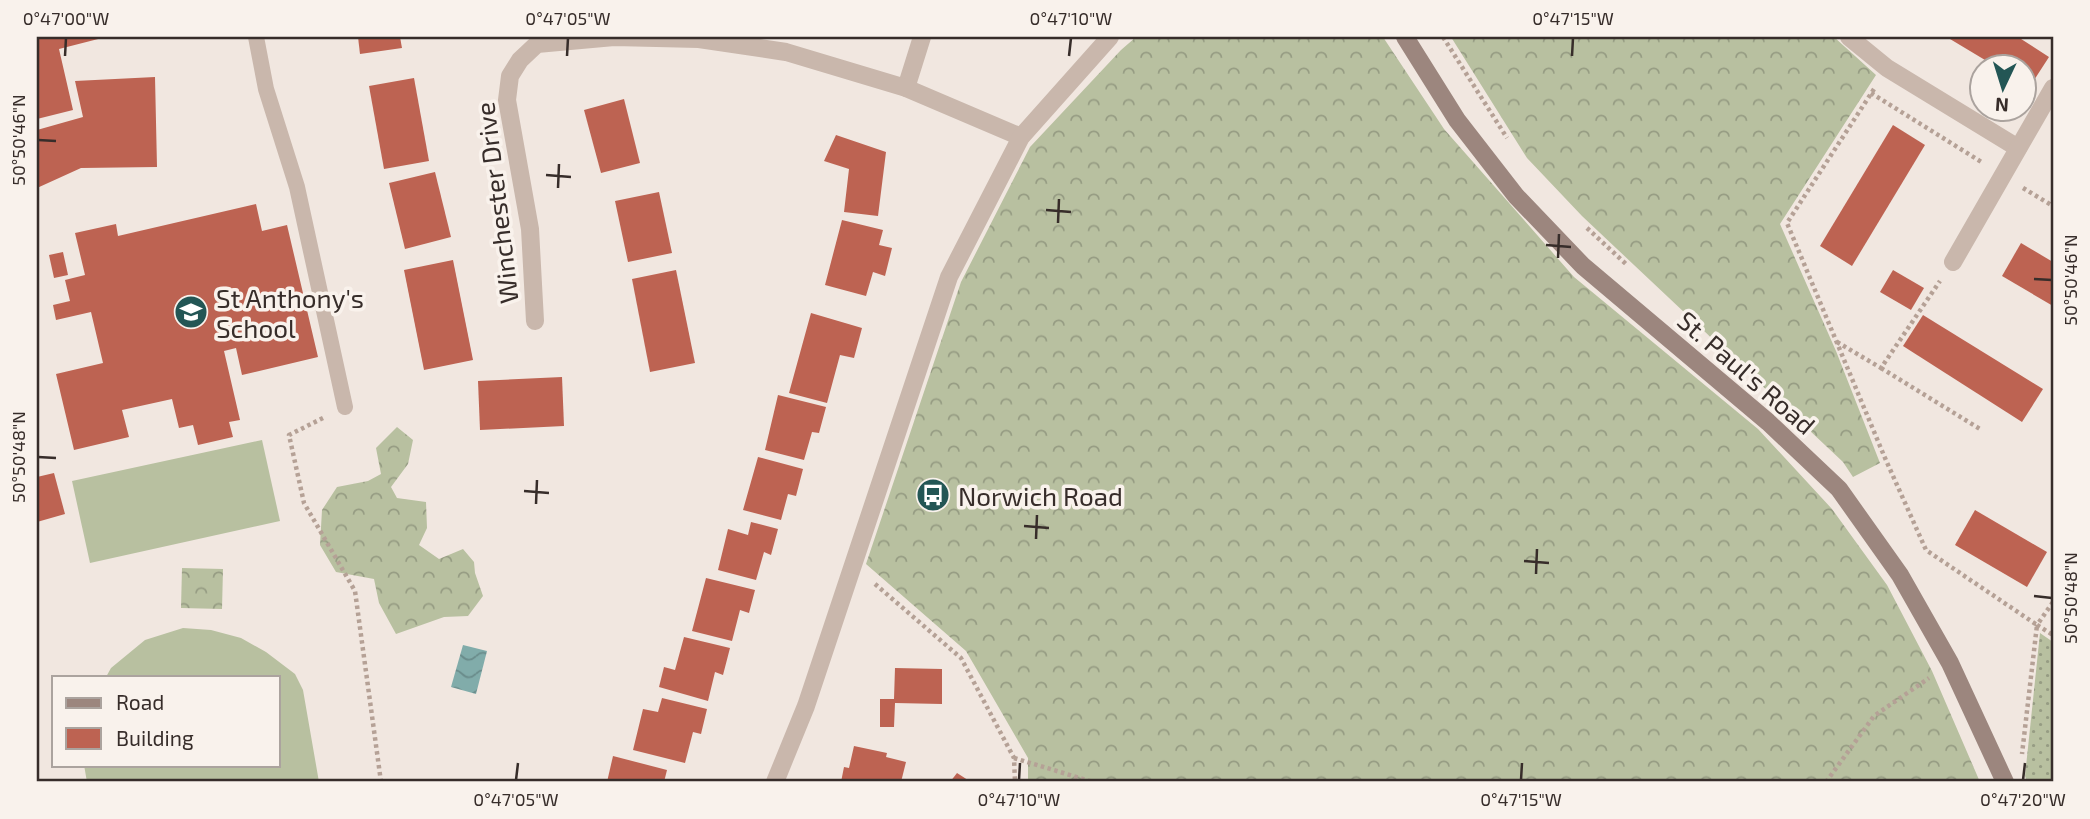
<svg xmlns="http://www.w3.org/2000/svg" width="2090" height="819" viewBox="0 0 2090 819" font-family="'Exo 2',sans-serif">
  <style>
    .grass { fill: url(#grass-dots) }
    .forest { fill: url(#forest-crowns) }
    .pitch { fill: #b8c0a0 }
    .water { fill: url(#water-waves) }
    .building { fill: #bd6352 }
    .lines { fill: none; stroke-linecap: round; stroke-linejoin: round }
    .path { stroke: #b5a196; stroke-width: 4.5; stroke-dasharray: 3.5 3.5; stroke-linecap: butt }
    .service { stroke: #c9b7ac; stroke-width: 16 }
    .minor { stroke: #c9b7ac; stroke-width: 18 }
    .secondary { stroke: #9c867e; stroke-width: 18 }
    .ticks { fill: none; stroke: #372d2a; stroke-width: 2.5 }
    .labels { text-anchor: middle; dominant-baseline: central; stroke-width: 7; stroke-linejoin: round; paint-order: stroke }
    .street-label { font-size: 26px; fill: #372d2a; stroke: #f9f2ec }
    .poi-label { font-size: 26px; fill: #372d2a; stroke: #f9f2ec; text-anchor: start }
    .neatline { fill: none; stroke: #372d2a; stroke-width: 2.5 }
    .ticks-label { font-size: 18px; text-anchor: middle; fill: #372d2a }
  </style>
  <defs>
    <pattern id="grass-dots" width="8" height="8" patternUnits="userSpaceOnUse" patternTransform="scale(1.75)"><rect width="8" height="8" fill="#b8c0a0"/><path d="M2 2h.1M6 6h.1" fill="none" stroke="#969c83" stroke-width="1.8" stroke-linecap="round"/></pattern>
    <pattern id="forest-crowns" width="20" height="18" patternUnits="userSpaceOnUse" patternTransform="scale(1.75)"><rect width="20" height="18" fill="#b8c0a0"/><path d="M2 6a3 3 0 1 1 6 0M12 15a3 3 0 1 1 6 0" fill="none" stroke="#969c83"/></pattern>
    <pattern id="water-waves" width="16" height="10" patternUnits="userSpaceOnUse" patternTransform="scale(1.75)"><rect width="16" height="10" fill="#81acaa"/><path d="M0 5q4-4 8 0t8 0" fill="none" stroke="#6a8c8b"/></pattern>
  </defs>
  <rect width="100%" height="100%" fill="#f1e7e0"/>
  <polygon class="grass" points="2040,633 2053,642 2053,782 2027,782 2025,776"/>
  <g class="forest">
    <polygon points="1136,37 1383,37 1444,129 1574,277 1758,429 1832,509 1887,585 1932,671 1980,782 1028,782 1028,758 966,651 866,564 961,282 1030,147 1121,50"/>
    <polygon points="1451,37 1834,37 1876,75 1780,224 1836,351 1880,463 1853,477 1843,462 1582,216 1527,158"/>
    <polygon points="397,427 413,440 408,464 391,487 397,498 426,502 427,528 419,545 439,559 463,549 474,562 475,573 483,596 468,616 444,617 396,634 379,603 374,579 336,572 320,545 322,510 337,487 368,481 381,474 376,448"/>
    <polygon points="182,568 223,569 222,609 181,608"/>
  </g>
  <g class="pitch">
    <polygon points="262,440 280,521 90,563 72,481"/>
    <polygon points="183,628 211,630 241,638 266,652 295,674 303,690 319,782 87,782 84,765 278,765 278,677 106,677 111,668 145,640"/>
  </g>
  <polygon class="water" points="463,645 487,651 476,694 451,687"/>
  <g class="building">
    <polygon points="37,37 106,37 59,49 73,110 37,119"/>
    <polygon points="358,37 400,37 402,48 360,54"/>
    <polygon points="1952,37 2018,37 2049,57 2029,88 2024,84 2024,66 1995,66 1950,39"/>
    <polygon points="155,77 157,167 81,168 37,188 37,130 83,117 75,81"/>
    <polygon points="414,78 429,161 384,169 369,86"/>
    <polygon points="624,99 640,163 601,173 584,110"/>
    <polygon points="1893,125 1925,145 1852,266 1820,246"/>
    <polygon points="836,135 886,152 878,216 844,212 849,169 824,161"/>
    <polygon points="435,172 451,237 405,249 389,183"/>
    <polygon points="659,192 672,253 628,262 615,201"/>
    <polygon points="256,204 262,231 287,225 318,357 242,375 236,348 224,351 240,420 229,422 233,437 198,445 193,425 179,428 172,399 122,410 129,437 74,450 56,374 103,363 91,312 56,320 53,305 70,301 65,280 85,275 75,233 116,224 118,236"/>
    <polygon points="842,220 883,230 879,245 892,248 885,276 873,272 866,296 825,285"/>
    <polygon points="2021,243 2053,262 2053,306 2002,276"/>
    <polygon points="63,252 68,275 54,278 49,255"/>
    <polygon points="453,260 473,360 424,370 404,270"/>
    <polygon points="676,270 695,363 650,372 632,279"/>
    <polygon points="1893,270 1924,288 1911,310 1880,292"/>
    <polygon points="811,313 862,328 854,358 840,355 827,403 789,393"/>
    <polygon points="1923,315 2043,389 2022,422 1903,346"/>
    <polygon points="562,377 564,426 480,430 478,381"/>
    <polygon points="778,395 826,407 819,433 812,432 804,460 765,450"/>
    <polygon points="758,457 803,469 796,496 788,494 781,520 743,510"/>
    <polygon points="54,473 65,514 37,522 37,477"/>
    <polygon points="1975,510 2047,552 2027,587 1955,545"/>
    <polygon points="751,522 778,529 771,555 764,552 756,580 718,570 728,529 748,535"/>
    <polygon points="706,578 755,590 749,613 740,610 732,641 692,631"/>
    <polygon points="684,637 730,648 723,675 715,672 708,701 659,687 664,667 675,670"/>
    <polygon points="895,668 942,669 942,704 895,703 894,727 880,727 880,699 894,699"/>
    <polygon points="662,698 707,709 701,734 693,732 685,763 633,750 643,709 658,712"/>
    <polygon points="854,746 887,753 886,757 906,762 901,782 881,780 880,782 841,782 844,767 849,768"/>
    <polygon points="613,756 667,770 664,782 607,782"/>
    <polygon points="957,773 971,782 950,782"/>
  </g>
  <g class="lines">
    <g class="path">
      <polyline points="1443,37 1507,138"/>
      <polyline points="1874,89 1787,223 1885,458 1926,550 2037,625 2022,754"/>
      <polyline points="1871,93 1983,163"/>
      <polyline points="2023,188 2053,206"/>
      <polyline points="1587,228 1627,265"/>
      <polyline points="1837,342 1881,368 1940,281"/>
      <polyline points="1881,368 1980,429"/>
      <polyline points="323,418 289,435 304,503 355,591 381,782"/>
      <polyline points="875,584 961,658 1014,758 1015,782"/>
      <polyline points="2053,602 2037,625 2053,635"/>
      <polyline points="1014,758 1093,782"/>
      <polyline points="1826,782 1874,716 1929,678"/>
    </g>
    <polyline class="service" points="256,37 266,89 297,187 345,407"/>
    <g class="minor">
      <polyline points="1849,37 1887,68 2018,148"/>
      <polyline points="906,88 922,37"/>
      <polyline points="1953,262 2053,88"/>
      <polyline points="535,321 530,229 507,100 510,76 520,60 537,44 614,37 699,39 786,52 906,88 1021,137"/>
      <polyline points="775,782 806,706 949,277 1021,137 1110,37"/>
    </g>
    <polyline class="secondary" points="1405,37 1457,120 1516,196 1583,266 1768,422 1839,489 1900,575 1950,663 2005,782"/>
  </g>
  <path class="ticks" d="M 65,56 L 66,38M 567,56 L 568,38M 1069,56 L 1071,38M 1572,56 L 1573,38M 38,140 L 56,141M 546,175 L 571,177M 558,188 L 559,164M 1046,210 L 1071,212M 1058,223 L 1059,199M 1546,245 L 1571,247M 1558,258 L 1559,234M 2034,279 L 2052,280M 38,457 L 56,458M 524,491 L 549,493M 536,504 L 537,480M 1024,526 L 1049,528M 1036,539 L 1037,515M 1524,561 L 1549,563M 1536,574 L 1537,549M 2034,596 L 2052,598M 516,780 L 518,763M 1019,780 L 1020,763M 1521,780 L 1522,763M 2023,780 L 2025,763"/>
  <defs>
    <symbol id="school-disc" viewBox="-11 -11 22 22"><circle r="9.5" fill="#235655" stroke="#f9f2ec"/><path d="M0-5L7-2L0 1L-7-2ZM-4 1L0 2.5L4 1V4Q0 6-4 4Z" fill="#fff"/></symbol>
    <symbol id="bus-disc" viewBox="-11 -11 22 22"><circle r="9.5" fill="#235655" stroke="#f9f2ec"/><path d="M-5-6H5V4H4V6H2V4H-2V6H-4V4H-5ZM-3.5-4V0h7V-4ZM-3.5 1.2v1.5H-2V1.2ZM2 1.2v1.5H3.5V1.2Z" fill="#fff"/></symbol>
  </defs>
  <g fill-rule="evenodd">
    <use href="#school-disc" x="172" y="293" width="38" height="38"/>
    <use href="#bus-disc" x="914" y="476" width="38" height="38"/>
  </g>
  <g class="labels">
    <g class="street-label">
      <text transform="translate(496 203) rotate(-97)">Winchester Drive</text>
      <text transform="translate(1747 372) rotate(41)">St. Paul's Road</text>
    </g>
    <g class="poi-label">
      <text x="216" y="297">St Anthony's<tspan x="216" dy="30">School</tspan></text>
      <text x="958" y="495">Norwich Road</text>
    </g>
  </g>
  <rect width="2090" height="819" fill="none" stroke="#f9f2ec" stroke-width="77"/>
  <rect x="52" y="676" width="228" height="91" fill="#f9f2ec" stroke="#aba39e" stroke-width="2"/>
  <rect x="66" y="698" width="35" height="10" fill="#9c867e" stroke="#aba39e" stroke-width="2"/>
  <text x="116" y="710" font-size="21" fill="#372d2a">Road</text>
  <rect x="66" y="728" width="35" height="21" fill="#bd6352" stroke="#aba39e" stroke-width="2"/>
  <text x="116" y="746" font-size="21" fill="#372d2a">Building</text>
  <g transform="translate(2003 88) rotate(184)"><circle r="33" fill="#f9f2ec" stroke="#aba39e" stroke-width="2"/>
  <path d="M0-5L12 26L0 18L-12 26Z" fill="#235655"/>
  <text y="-10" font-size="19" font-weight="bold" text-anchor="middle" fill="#372d2a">N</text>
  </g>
  <rect x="38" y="38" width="2014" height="742" class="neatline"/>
  <g class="ticks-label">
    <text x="66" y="25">0°47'00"W</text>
    <text x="568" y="25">0°47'05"W</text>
    <text x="1071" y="25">0°47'10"W</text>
    <text x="1573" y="25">0°47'15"W</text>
    <text transform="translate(19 140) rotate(-90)" y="6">50°50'46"N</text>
    <text transform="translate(2071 280) rotate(-90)" y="6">50°50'46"N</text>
    <text transform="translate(19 457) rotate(-90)" y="6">50°50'48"N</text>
    <text transform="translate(2071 598) rotate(-90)" y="6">50°50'48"N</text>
    <text x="516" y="806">0°47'05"W</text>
    <text x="1019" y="806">0°47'10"W</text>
    <text x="1521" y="806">0°47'15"W</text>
    <text x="2023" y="806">0°47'20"W</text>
  </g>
</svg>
